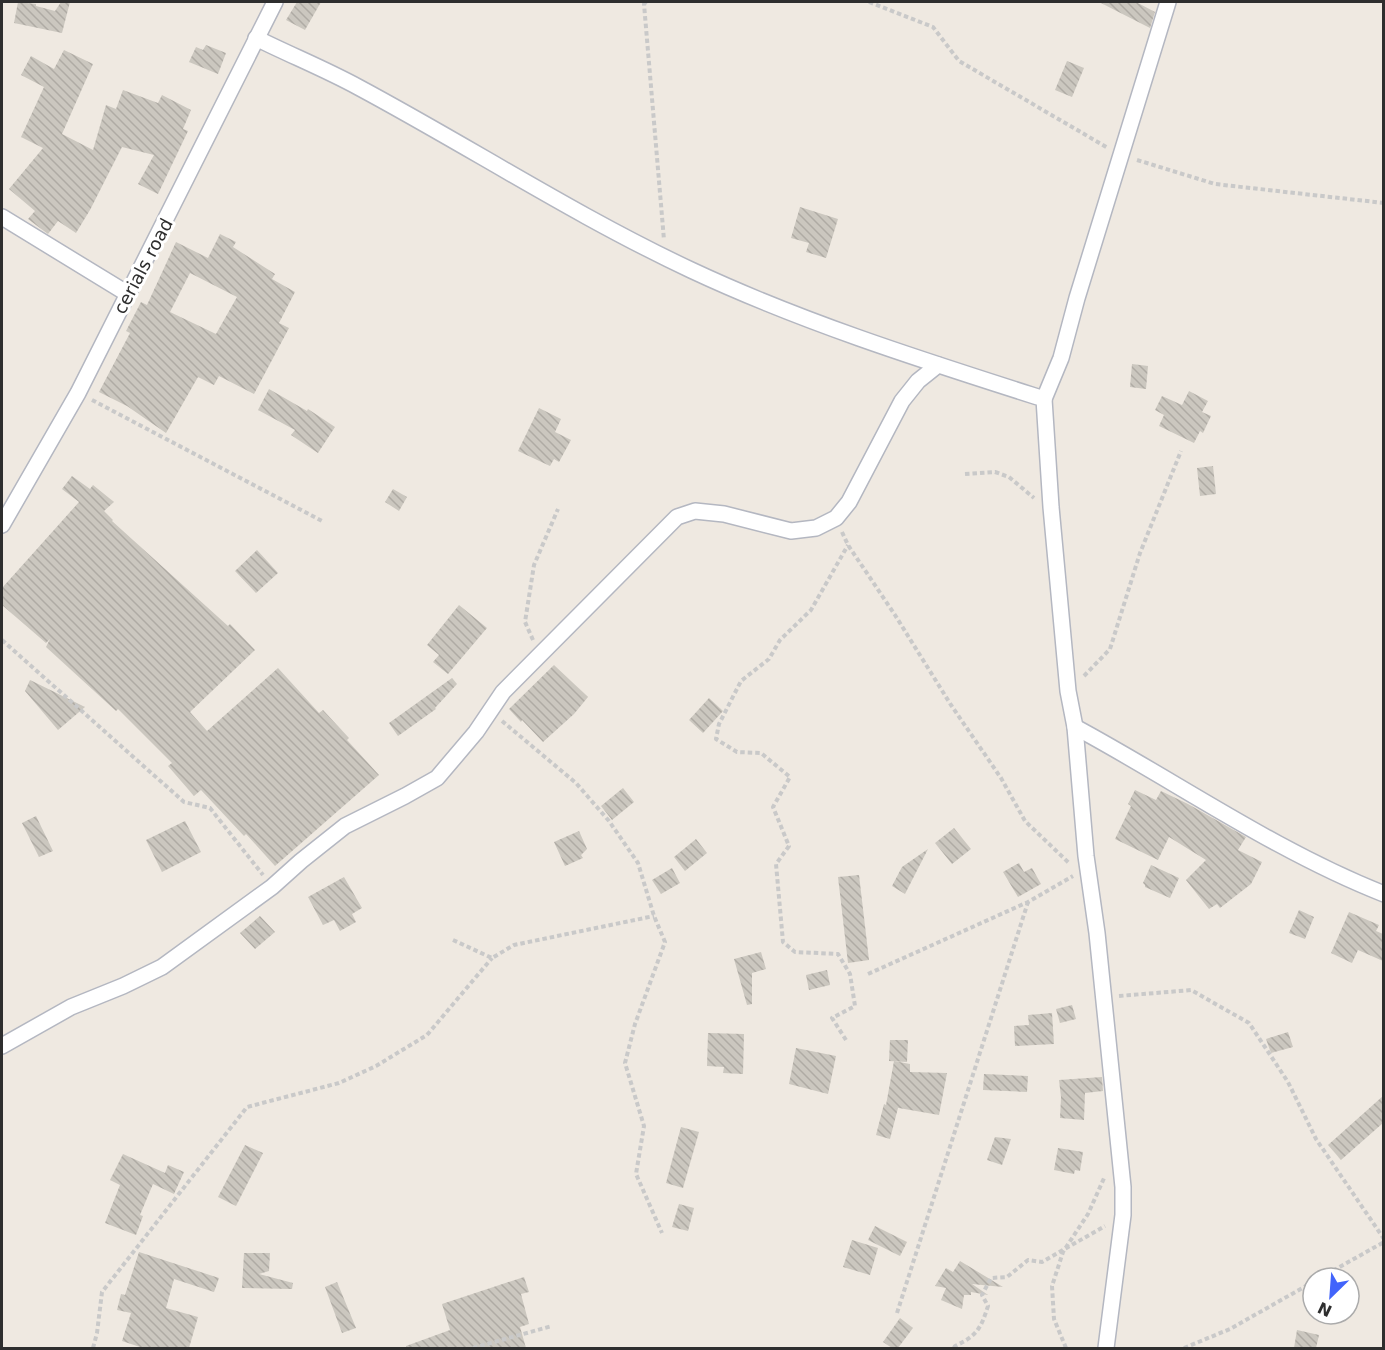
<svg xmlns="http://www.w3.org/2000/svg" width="1385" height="1350" viewBox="0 0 1385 1350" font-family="'DejaVu Sans',sans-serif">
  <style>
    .building { fill: url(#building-back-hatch); fill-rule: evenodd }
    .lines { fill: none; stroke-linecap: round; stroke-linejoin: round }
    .minor-casing { stroke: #b4b7c1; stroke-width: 18 }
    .path { stroke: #c9c9c9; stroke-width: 4; stroke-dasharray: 4.5 3; stroke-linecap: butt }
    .minor { stroke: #fff; stroke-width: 15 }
    .labels { text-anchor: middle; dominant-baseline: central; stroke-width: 6; stroke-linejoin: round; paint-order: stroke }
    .street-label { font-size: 18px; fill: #2e2e2e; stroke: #fff }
  </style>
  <defs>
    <pattern id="building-back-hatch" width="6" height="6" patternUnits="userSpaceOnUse" patternTransform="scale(1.5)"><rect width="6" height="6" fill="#cbc7bf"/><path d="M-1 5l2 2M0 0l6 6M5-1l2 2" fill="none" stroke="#afaba4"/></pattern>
  </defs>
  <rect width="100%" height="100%" fill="#efe9e1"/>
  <g class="building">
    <polygon points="18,2 36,4 36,6 55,11 61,2 70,2 62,33 14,23"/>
    <polygon points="297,2 321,2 305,30 286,20"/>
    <polygon points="1099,2 1136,2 1155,12 1150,28"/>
    <polygon points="206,45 226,53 218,74 189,62 196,47 203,50"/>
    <polygon points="64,50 93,64 62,134 93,150 106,105 116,109 123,90 158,103 162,95 191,110 183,129 188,131 158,194 138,184 154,155 122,147 90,210 76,233 58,221 48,234 28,219 35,211 9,189 43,148 21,137 44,87 21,75 31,56 54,69"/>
    <polygon points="1067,61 1084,68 1072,97 1055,90"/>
    <polygon points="800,207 838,219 826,258 806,252 809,243 791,238"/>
    <path d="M 220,234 L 236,242 L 233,247 L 275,274 L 272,279 L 295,292 L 279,323 L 289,328 L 254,394 L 219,376 L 214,385 L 198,377 L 166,433 L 127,406 L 99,392 L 130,333 L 126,331 L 141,302 L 147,305 L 176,242 L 208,258 ZM 190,273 L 237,297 L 216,334 L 170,312 Z"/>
    <polygon points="1132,364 1148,366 1146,389 1130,387"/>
    <polygon points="269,389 307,411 308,409 335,427 318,453 291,435 295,430 258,410"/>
    <polygon points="1189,391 1208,401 1202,412 1211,416 1203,433 1200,431 1194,443 1159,426 1164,415 1155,410 1162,396 1182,405"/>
    <polygon points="539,408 561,419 555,432 571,440 559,462 554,459 550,466 518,451"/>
    <polygon points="1213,466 1216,494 1200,496 1197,468"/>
    <polygon points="72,476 90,489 93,485 114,502 104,511 113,520 112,521 228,626 230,624 255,650 190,712 207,731 278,668 319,713 323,710 349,738 347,740 379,775 275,866 246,834 244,836 201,790 194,796 168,766 172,763 118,709 116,711 46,647 50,639 46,643 2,605 2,588 79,502 62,489"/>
    <polygon points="393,489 407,497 399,511 385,502"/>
    <polygon points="257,550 278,573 256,593 235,571"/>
    <polygon points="459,605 487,628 448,674 433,662 439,655 427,645"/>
    <polygon points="554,665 588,697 574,714 543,742 522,720 521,722 509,709"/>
    <polygon points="452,678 457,684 435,708 436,709 398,736 389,723"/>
    <polygon points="30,680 85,707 58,730 25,691"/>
    <polygon points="709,698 723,711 703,733 689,720"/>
    <polygon points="623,788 634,802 612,820 601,806"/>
    <polygon points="1135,790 1156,800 1161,791 1188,804 1246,837 1238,850 1262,862 1251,884 1220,908 1217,904 1209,909 1186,880 1206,860 1169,837 1158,860 1115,839 1131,806 1128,804"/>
    <polygon points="36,816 53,851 39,857 22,823"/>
    <polygon points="185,821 201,852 162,872 146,840"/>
    <polygon points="954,828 971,849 952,864 935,843"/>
    <polygon points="579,831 587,849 581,855 583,858 565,866 554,842"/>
    <polygon points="696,839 707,853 685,871 674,857"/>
    <polygon points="928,849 905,894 892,886 902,867"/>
    <polygon points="1019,863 1024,872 1032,868 1041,884 1018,897 1003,872"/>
    <polygon points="1151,865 1179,878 1170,898 1145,887 1145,885 1143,883"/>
    <polygon points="672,868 680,883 661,894 652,880"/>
    <polygon points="859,875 869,960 848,963 838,877"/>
    <polygon points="344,877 362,908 352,914 356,922 340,931 334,920 323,925 308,897"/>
    <polygon points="1299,910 1314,917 1305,939 1289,933"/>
    <polygon points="1349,912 1379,925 1376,931 1383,934 1383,961 1358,950 1352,963 1331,953"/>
    <polygon points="260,916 275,932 255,949 240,933"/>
    <polygon points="761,952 766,969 752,973 752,1004 747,1005 734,959"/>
    <polygon points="827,970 830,985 809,990 806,975"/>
    <polygon points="1072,1005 1076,1019 1060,1023 1056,1009"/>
    <polygon points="1052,1013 1054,1044 1015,1046 1014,1026 1029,1025 1028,1015"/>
    <polygon points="1288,1032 1293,1047 1271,1053 1266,1039"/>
    <polygon points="708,1033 744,1034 743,1074 723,1073 724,1067 707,1066"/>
    <polygon points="890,1040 908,1040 907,1062 889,1061"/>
    <polygon points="796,1048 836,1056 828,1094 789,1084"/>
    <polygon points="894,1061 910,1064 910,1072 947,1073 939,1115 893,1107 898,1108 890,1139 876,1135 884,1104 886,1105"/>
    <polygon points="984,1074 1028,1076 1027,1092 983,1090"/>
    <polygon points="1102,1077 1103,1091 1085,1093 1084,1120 1060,1118 1061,1097 1059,1080"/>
    <polygon points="1383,1096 1383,1123 1341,1160 1328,1145"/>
    <polygon points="681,1127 699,1132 683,1188 666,1183"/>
    <polygon points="995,1137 1011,1139 1002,1165 987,1160"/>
    <polygon points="245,1145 263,1153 236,1206 218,1197"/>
    <polygon points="1058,1148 1083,1152 1080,1171 1075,1170 1074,1174 1054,1170"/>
    <polygon points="123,1154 165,1173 168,1165 184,1172 174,1194 153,1184 140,1215 143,1216 136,1235 105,1223 120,1185 110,1180"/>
    <polygon points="679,1204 694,1208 688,1231 672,1227"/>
    <polygon points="875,1226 907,1242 900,1256 868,1240"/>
    <polygon points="852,1240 878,1248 870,1275 843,1267"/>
    <polygon points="139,1252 219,1278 214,1292 174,1279 166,1308 198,1317 189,1348 143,1348 122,1341 131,1313 117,1310 121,1294 125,1295"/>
    <polygon points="244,1253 270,1253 269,1271 259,1274 293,1283 292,1289 242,1288"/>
    <polygon points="960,1261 1003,1287 972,1284 988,1295 971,1292 971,1295 964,1295 962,1309 941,1300 946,1288 935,1286 946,1268 953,1272"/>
    <polygon points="524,1277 529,1292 521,1294 529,1324 520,1327 526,1348 406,1348 406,1346 450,1330 442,1304"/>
    <polygon points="337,1282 356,1328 342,1333 325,1287"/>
    <polygon points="900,1318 913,1328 898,1348 892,1348 883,1342"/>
    <polygon points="1297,1330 1319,1335 1316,1348 1294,1348"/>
  </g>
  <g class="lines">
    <defs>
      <g id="minor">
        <path d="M 256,38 C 290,55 325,69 358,87 C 470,147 576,216 691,270 C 804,323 925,361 1044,399 L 1051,507 L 1068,691 L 1075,727 L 1086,856 L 1097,933 L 1123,1187 L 1123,1215 L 1106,1348"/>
        <polyline points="2,217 128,294"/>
        <polyline points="1044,399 1061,358 1077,298 1168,2"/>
        <polyline points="2,525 78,393 275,2"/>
        <path d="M 1075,727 C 1177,782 1275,851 1384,894"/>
        <polyline points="2,1046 71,1007 123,986 162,967 272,887 301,861 345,826 405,796 437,778 476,732 503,692 677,517 695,511 724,514 791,531 816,528 836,518 849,502 902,401 918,381 938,365"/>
      </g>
    </defs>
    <use href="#minor" class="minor-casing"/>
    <g class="path">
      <polyline points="646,2 644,4 664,240"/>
      <polyline points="869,2 933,27 959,61 1108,148"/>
      <polyline points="1137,160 1215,184 1384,203"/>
      <polyline points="92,400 324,522"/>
      <polyline points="965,474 995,472 1009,477 1034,498"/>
      <polyline points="842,532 848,545 895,615 951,705 1001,778 1025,821 1069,863"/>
      <polyline points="2,640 184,802 210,808 263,875"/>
      <polyline points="533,640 525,622 534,565 558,509"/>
      <polyline points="1084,676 1110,649 1140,553 1181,451"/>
      <polyline points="502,721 576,783 609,821 638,863 654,916 665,942 635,1024 625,1063 644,1126 636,1174 662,1233"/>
      <polyline points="453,940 492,958 514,945 654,916"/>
      <polyline points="868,974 1028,902 1073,876"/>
      <polyline points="1119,996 1191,990 1249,1023 1288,1082 1316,1139 1384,1239"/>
      <polyline points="846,1040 832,1018 855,1006 850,974 838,954 795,952 783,942 776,864 789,846 773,807 790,777 761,753 737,752 716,739 719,724 741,681 769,659 780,640 811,610 848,545"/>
      <polyline points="1320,1278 1384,1242"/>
      <polyline points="897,1313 1028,902"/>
      <polyline points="93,1348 97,1333 102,1292 247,1107 339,1083 376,1066 427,1035 492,958"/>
      <polyline points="473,1348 552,1326"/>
      <path d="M 954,1348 L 955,1346 C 977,1336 981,1328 988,1306 L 982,1295 L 991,1278 L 1007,1277 L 1028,1260 L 1042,1262 L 1105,1226"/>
      <polyline points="1066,1348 1054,1319 1052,1286 1063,1252 1088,1214 1105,1176"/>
      <polyline points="1184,1348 1230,1329 1313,1282"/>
    </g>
    <use href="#minor" class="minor"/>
  </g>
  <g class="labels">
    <g class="street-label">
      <text transform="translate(143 266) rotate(-62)">cerials road</text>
    </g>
  </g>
  <rect width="1385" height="1350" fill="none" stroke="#2e2e2e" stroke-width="6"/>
  <g transform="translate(1331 1296) rotate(205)"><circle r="28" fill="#ffffff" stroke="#ababab" stroke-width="1.5"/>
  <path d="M0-4.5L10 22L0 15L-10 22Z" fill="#4264fb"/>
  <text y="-9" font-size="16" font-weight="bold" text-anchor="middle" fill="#2e2e2e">N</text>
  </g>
</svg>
